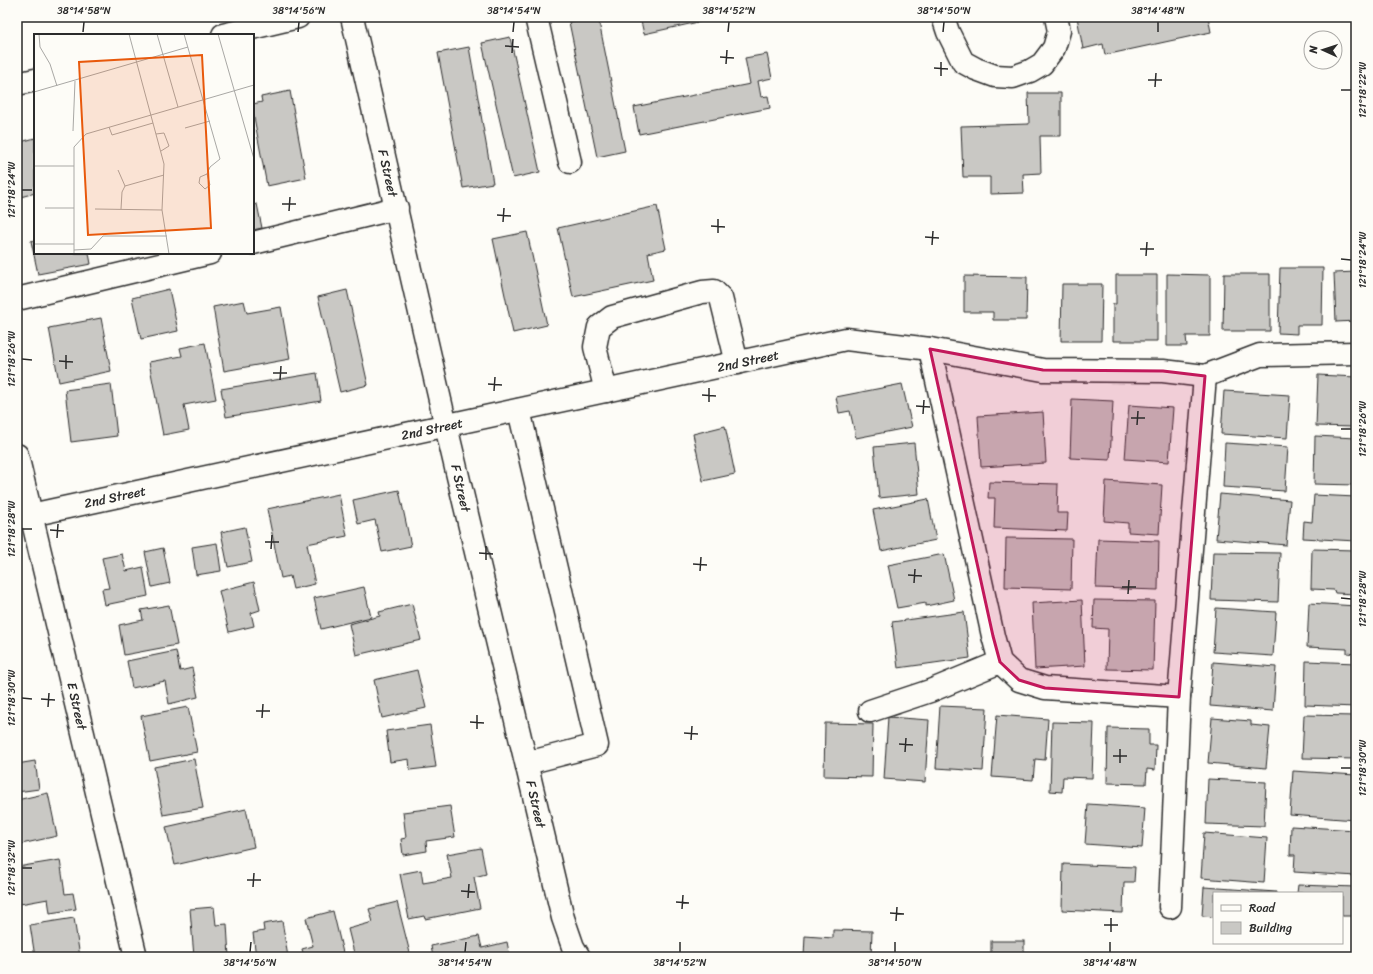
<svg xmlns="http://www.w3.org/2000/svg" width="1373" height="974" viewBox="0 0 1373 974" font-family="Sriracha,sans-serif">
  <style>
    .building { fill: #c9c8c4; stroke: #2b2b2b }
    .lines { fill: none; stroke-linecap: round; stroke-linejoin: round }
    .minor-casing { stroke: #2b2b2b; stroke-width: 25 }
    .major-casing { stroke: #2b2b2b; stroke-width: 25 }
    .minor { stroke: #fdfcf7; stroke-width: 22 }
    .major { stroke: #fdfcf7; stroke-width: 22 }
    .marked { fill: #c2185b; fill-opacity: 0.2; stroke: #c2185b; stroke-width: 3; stroke-linejoin: round }
    .ticks { fill: none; stroke: #2b2b2b; stroke-width: 1.5 }
    .labels { text-anchor: middle; dominant-baseline: central; stroke-width: 3; stroke-linejoin: round; paint-order: stroke }
    .street-label { font-size: 13px; fill: #2b2b2b; stroke: #fdfcf7 }
    .inset-road { fill: none; stroke: #a9a8a5; stroke-width: 1 }
    .view { fill: #e8590c; fill-opacity: 0.15; stroke: #e8590c; stroke-width: 2 }
    .inset-edge { fill: none; stroke: #2b2b2b; stroke-width: 2 }
    .neatline { fill: none; stroke: #2b2b2b; stroke-width: 1.5 }
    .ticks-label { font-size: 10px; text-anchor: middle; fill: #2b2b2b }
  </style>
  <rect width="100%" height="100%" fill="#fdfcf7"/>
  <filter id="ink" filterUnits="userSpaceOnUse"><feTurbulence type="fractalNoise" baseFrequency=".025" numOctaves="2"/><feDisplacementMap in="SourceGraphic" scale="8" xChannelSelector="R" yChannelSelector="G"/><feConvolveMatrix kernelMatrix="1 2 1 2 8 2 1 2 1" color-interpolation-filters="sRGB"/></filter>
  <g filter="url(#ink)">
    <g class="building">
      <polygon points="592,17 598,17 625,151 597,157 569,22"/>
      <polygon points="640,17 721,17 644,34"/>
      <polygon points="1077,17 1208,17 1211,32 1105,55 1103,44 1083,49"/>
      <polygon points="510,37 540,172 513,178 482,43"/>
      <polygon points="469,47 493,183 463,188 438,53"/>
      <polygon points="767,54 772,78 758,81 761,97 768,96 770,108 639,134 634,107 750,84 745,58"/>
      <polygon points="290,91 306,178 267,186 253,112 253,104 262,102 261,97"/>
      <polygon points="1028,93 1061,93 1061,136 1040,136 1041,173 1023,174 1024,193 990,194 990,177 963,177 961,126 1029,124"/>
      <polygon points="35,138 35,193 17,198 17,143"/>
      <polygon points="257,204 262,228 253,230 253,205"/>
      <polygon points="657,206 666,249 648,253 653,280 573,297 558,228"/>
      <polygon points="527,232 547,325 513,333 493,239"/>
      <polygon points="35,240 35,253 89,253 91,264 38,274 31,241"/>
      <polygon points="1280,268 1323,268 1322,325 1297,325 1297,334 1278,333"/>
      <polygon points="1356,272 1356,321 1336,322 1334,273"/>
      <polygon points="1167,274 1210,275 1210,336 1186,336 1187,346 1167,346"/>
      <polygon points="1224,274 1270,274 1270,331 1223,331"/>
      <polygon points="1116,275 1157,275 1157,341 1113,341 1113,304 1116,304"/>
      <polygon points="964,276 1027,277 1026,320 993,320 993,312 964,312"/>
      <polygon points="1062,284 1102,284 1101,341 1061,341"/>
      <polygon points="169,289 178,331 141,339 132,298"/>
      <polygon points="347,290 368,385 340,392 318,297"/>
      <polygon points="244,301 247,313 281,307 290,359 224,371 213,307"/>
      <polygon points="101,318 111,371 59,382 49,328"/>
      <polygon points="205,343 216,399 184,405 189,430 163,435 149,362 182,356 180,348"/>
      <polygon points="317,373 321,401 226,417 221,389"/>
      <polygon points="1318,375 1356,377 1356,427 1316,426"/>
      <polygon points="111,384 117,436 71,442 65,390"/>
      <polygon points="902,384 912,427 856,438 850,411 839,413 836,397"/>
      <polygon points="1224,391 1290,395 1287,438 1221,434"/>
      <polygon points="1072,399 1113,401 1110,460 1070,458"/>
      <polygon points="1129,405 1173,408 1169,462 1125,459"/>
      <polygon points="1043,412 1046,463 981,467 978,416"/>
      <polygon points="725,426 735,474 703,481 693,434"/>
      <polygon points="1315,436 1356,438 1356,485 1314,484"/>
      <polygon points="914,443 919,494 879,498 874,447"/>
      <polygon points="1225,443 1288,447 1285,491 1223,487"/>
      <polygon points="1106,481 1162,485 1159,534 1128,532 1128,523 1104,521"/>
      <polygon points="989,482 1058,484 1057,513 1068,513 1067,531 994,528 995,498 988,498"/>
      <polygon points="399,490 411,546 382,552 375,520 358,524 353,500"/>
      <polygon points="339,494 347,536 307,544 315,584 293,589 290,576 281,578 267,509"/>
      <polygon points="1220,494 1290,500 1286,545 1216,539"/>
      <polygon points="1314,495 1356,497 1356,541 1303,538 1304,521 1312,522"/>
      <polygon points="928,499 936,540 881,551 873,510"/>
      <polygon points="245,527 252,562 228,567 221,532"/>
      <polygon points="1006,538 1072,539 1071,589 1005,587"/>
      <polygon points="1098,539 1159,541 1158,590 1096,588"/>
      <polygon points="217,543 221,571 196,575 192,547"/>
      <polygon points="163,548 170,583 152,587 145,552"/>
      <polygon points="1312,549 1356,550 1356,594 1335,593 1334,590 1311,589"/>
      <polygon points="1213,552 1280,553 1278,602 1211,600"/>
      <polygon points="122,554 126,571 143,567 148,596 105,605 102,589 109,588 102,558"/>
      <polygon points="944,554 954,600 926,606 926,603 897,608 888,565"/>
      <polygon points="254,582 260,610 251,613 254,626 229,632 219,591"/>
      <polygon points="364,587 371,617 321,629 314,598"/>
      <polygon points="1082,600 1085,666 1035,669 1032,603"/>
      <polygon points="1094,600 1155,601 1153,670 1107,669 1108,629 1093,628"/>
      <polygon points="1309,603 1356,606 1356,654 1347,653 1347,649 1307,647"/>
      <polygon points="412,604 421,640 356,655 349,624 380,616 379,612"/>
      <polygon points="169,605 177,645 124,655 119,625 143,620 141,610"/>
      <polygon points="1216,608 1276,612 1273,656 1213,652"/>
      <polygon points="964,612 970,658 898,668 892,622"/>
      <polygon points="176,651 180,671 192,668 198,697 169,704 165,681 132,688 127,661"/>
      <polygon points="1306,661 1356,663 1356,707 1305,705"/>
      <polygon points="1213,662 1276,667 1273,711 1210,706"/>
      <polygon points="417,670 426,708 382,718 374,680"/>
      <polygon points="940,706 987,708 983,771 936,768"/>
      <polygon points="188,707 197,752 150,761 141,716"/>
      <polygon points="997,715 1048,719 1045,760 1035,759 1033,780 992,777"/>
      <polygon points="1304,715 1356,716 1356,759 1302,758"/>
      <polygon points="888,717 929,720 925,782 884,779"/>
      <polygon points="1212,718 1251,721 1251,725 1270,727 1266,768 1208,763"/>
      <polygon points="1052,722 1094,723 1092,778 1063,777 1062,792 1050,791"/>
      <polygon points="825,723 873,724 872,777 824,776"/>
      <polygon points="430,725 436,767 410,770 409,759 390,762 386,731"/>
      <polygon points="1108,728 1149,729 1149,745 1156,745 1155,770 1147,769 1146,784 1107,783"/>
      <polygon points="194,759 203,808 163,815 154,767"/>
      <polygon points="35,761 39,789 17,792 17,764"/>
      <polygon points="1293,771 1356,775 1355,820 1290,815"/>
      <polygon points="1208,779 1266,782 1264,826 1206,824"/>
      <polygon points="48,793 57,836 17,845 17,800"/>
      <polygon points="1088,804 1145,808 1142,848 1085,844"/>
      <polygon points="450,806 455,837 426,841 427,851 403,855 401,839 406,838 403,812"/>
      <polygon points="246,809 254,847 175,865 166,827"/>
      <polygon points="1291,826 1356,830 1356,876 1294,872 1295,855 1290,855"/>
      <polygon points="1204,833 1267,838 1264,883 1201,878"/>
      <polygon points="481,848 486,874 474,877 480,908 425,919 424,916 409,919 400,874 421,870 423,883 452,878 447,854"/>
      <polygon points="60,860 65,894 73,893 76,909 50,913 48,899 20,904 17,887 17,867"/>
      <polygon points="1063,864 1135,867 1134,882 1124,882 1123,913 1062,910"/>
      <polygon points="1298,885 1356,887 1356,916 1342,916 1342,893 1297,893"/>
      <polygon points="1204,887 1276,892 1276,893 1214,893 1214,917 1202,916"/>
      <polygon points="397,902 411,957 381,957 381,955 372,957 355,957 348,929 373,922 369,909"/>
      <polygon points="214,907 216,925 227,924 229,957 194,957 190,909"/>
      <polygon points="333,911 344,957 304,957 302,949 313,946 306,918"/>
      <polygon points="74,918 80,957 35,957 30,925"/>
      <polygon points="282,921 288,957 256,957 253,933 264,931 263,924"/>
      <polygon points="833,930 872,931 871,957 804,957 805,936 833,938"/>
      <polygon points="479,936 482,948 507,942 510,957 433,957 431,946"/>
      <rect x="991" y="941" width="33" height="16"/>
    </g>
    <g class="lines">
      <defs>
        <g id="minor">
          <polyline points="536,17 570,162"/>
          <polyline points="943,17 948,32 963,62 976,69 995,76 1013,77 1030,71 1042,64 1054,48 1059,31 1056,17"/>
          <polyline points="223,35 298,17"/>
          <polyline points="17,84 35,80"/>
          <polyline points="253,243 397,208"/>
          <polyline points="17,299 210,253"/>
          <polyline points="930,349 993,636 1000,662 1019,680 1045,688 1179,697"/>
          <polyline points="606,391 595,347 599,327 612,317 702,292 714,291 721,298 737,363"/>
          <polyline points="519,410 597,745 527,763"/>
          <polyline points="17,455 136,957"/>
          <polyline points="17,518 846,339 930,349 1043,370 1163,371 1205,376 1260,355 1356,353"/>
          <polyline points="870,711 930,691 1000,662"/>
          <polyline points="1170,907 1179,697 1205,376"/>
        </g>
        <polyline id="major" points="352,17 446,426 563,918 573,947 579,957"/>
      </defs>
      <use href="#minor" class="minor-casing"/>
      <use href="#major" class="major-casing"/>
      <use href="#minor" class="minor"/>
      <use href="#major" class="major"/>
    </g>
  </g>
  <path class="marked" d="M 930,349 L 1043,370 L 1163,371 L 1205,376 L 1179,697 L 1045,688 L 1019,680 L 1000,662 L 993,636 Z"/>
  <path class="ticks" d="M 83,32 L 84,22M 298,32 L 299,22M 513,32 L 514,22M 728,32 L 729,22M 943,32 L 944,22M 1158,32 L 1158,22M 505,46 L 519,47M 512,53 L 513,39M 720,57 L 734,58M 726,64 L 727,50M 934,68 L 948,69M 941,76 L 941,62M 1148,80 L 1162,80M 1155,87 L 1156,73M 1341,90 L 1351,90M 22,190 L 32,190M 282,204 L 296,204M 289,211 L 290,197M 497,215 L 511,216M 503,222 L 504,208M 711,226 L 725,227M 718,233 L 718,219M 925,237 L 939,238M 932,245 L 933,231M 1140,249 L 1154,249M 1146,256 L 1147,242M 1341,259 L 1351,260M 22,359 L 32,360M 59,361 L 73,362M 66,369 L 66,355M 273,373 L 287,373M 280,380 L 281,366M 488,384 L 502,385M 494,391 L 495,377M 702,395 L 716,396M 709,402 L 709,388M 916,406 L 930,407M 923,414 L 924,400M 1131,418 L 1145,418M 1137,425 L 1138,411M 1341,429 L 1351,429M 22,529 L 32,529M 50,530 L 64,531M 57,538 L 58,524M 265,542 L 279,542M 271,549 L 272,535M 479,553 L 493,554M 486,560 L 486,546M 693,564 L 707,565M 700,571 L 701,557M 908,575 L 922,576M 914,583 L 915,569M 1122,587 L 1136,587M 1128,594 L 1129,580M 1341,598 L 1351,599M 22,698 L 32,699M 41,699 L 55,700M 48,707 L 49,693M 256,711 L 270,711M 262,718 L 263,704M 470,722 L 484,723M 477,729 L 477,715M 684,733 L 698,734M 691,740 L 692,726M 899,744 L 913,745M 905,752 L 906,738M 1113,756 L 1127,756M 1120,763 L 1120,749M 1341,768 L 1351,768M 22,868 L 32,868M 247,880 L 261,880M 253,887 L 254,873M 461,891 L 475,892M 468,898 L 469,884M 676,902 L 689,903M 682,909 L 683,895M 890,913 L 904,914M 896,921 L 897,907M 1104,925 L 1118,925M 1111,932 L 1111,918M 250,952 L 251,942M 465,952 L 466,942M 680,952 L 680,942M 895,952 L 895,942M 1110,952 L 1110,942"/>
  <g class="labels">
    <g class="street-label">
      <text transform="translate(388 173) rotate(77)">F Street</text>
      <text transform="translate(748 361) rotate(-12)">2nd Street</text>
      <text transform="translate(432 429) rotate(-12)">2nd Street</text>
      <text transform="translate(461 488) rotate(77)">F Street</text>
      <text transform="translate(115 497) rotate(-12)">2nd Street</text>
      <text transform="translate(77 706) rotate(77)">E Street</text>
      <text transform="translate(536 804) rotate(77)">F Street</text>
    </g>
  </g>
  <g transform="translate(34 34)">
    <rect width="220" height="220" fill="#fdfcf7"/>
    <path class="inset-road" d="M 5,0 L 6,13 L 16,30 L 23,52M 95,0 L 130,130 L 128,176 L 135,220M 123,0 L 144,73M 150,0 L 186,125 L 176,133 L 173,140 L 166,143 L 165,149 L 171,155 L 176,151 L 173,140M 184,0 L 220,125M 0,58 L 154,13M 75,93 L 78,101 L 119,89M 151,94 L 176,87M 39,97 L 41,47M 122,100 L 130,99 L 135,112 L 127,117M 0,132 L 40,132 L 40,113 L 52,100 L 220,51M 40,132 L 40,220M 84,136 L 91,152M 11,174 L 40,174M 61,175 L 128,176M 87,175 L 88,158 L 91,152 L 130,141M 0,210 L 40,210M 40,216 L 57,215 L 69,202 L 133,202"/>
    <path class="view" d="M 168,21 L 177,194 L 54,201 L 45,28 Z"/>
    <rect width="220" height="220" class="inset-edge"/>
  </g>
  <rect width="1373" height="974" fill="none" stroke="#fdfcf7" stroke-width="44"/>
  <rect x="1213" y="892" width="130" height="52" fill="#fdfcf7" stroke="#a9a8a5"/>
  <rect x="1221" y="905" width="20" height="6" fill="#fdfcf7" stroke="#a9a8a5"/>
  <text x="1249" y="912" font-size="12" fill="#2b2b2b">Road</text>
  <rect x="1221" y="922" width="20" height="12" fill="#c9c8c4" stroke="#a9a8a5"/>
  <text x="1249" y="932" font-size="12" fill="#2b2b2b">Building</text>
  <g transform="translate(1323 50) rotate(273)"><circle r="19" fill="#fdfcf7" stroke="#a9a8a5"/>
  <path d="M0-3L7 15L0 10L-7 15Z" fill="#2b2b2b"/>
  <text y="-6" font-size="11" font-weight="bold" text-anchor="middle" fill="#2b2b2b">N</text>
  </g>
  <rect x="22" y="22" width="1329" height="930" class="neatline"/>
  <g class="ticks-label">
    <text x="84" y="14">38°14'58"N</text>
    <text x="299" y="14">38°14'56"N</text>
    <text x="514" y="14">38°14'54"N</text>
    <text x="729" y="14">38°14'52"N</text>
    <text x="944" y="14">38°14'50"N</text>
    <text x="1158" y="14">38°14'48"N</text>
    <text transform="translate(1362 90) rotate(-90)" y="4">121°18'22"W</text>
    <text transform="translate(11 190) rotate(-90)" y="4">121°18'24"W</text>
    <text transform="translate(1362 260) rotate(-90)" y="4">121°18'24"W</text>
    <text transform="translate(11 359) rotate(-90)" y="4">121°18'26"W</text>
    <text transform="translate(1362 429) rotate(-90)" y="4">121°18'26"W</text>
    <text transform="translate(11 529) rotate(-90)" y="4">121°18'28"W</text>
    <text transform="translate(1362 599) rotate(-90)" y="4">121°18'28"W</text>
    <text transform="translate(11 698) rotate(-90)" y="4">121°18'30"W</text>
    <text transform="translate(1362 768) rotate(-90)" y="4">121°18'30"W</text>
    <text transform="translate(11 868) rotate(-90)" y="4">121°18'32"W</text>
    <text x="250" y="966">38°14'56"N</text>
    <text x="465" y="966">38°14'54"N</text>
    <text x="680" y="966">38°14'52"N</text>
    <text x="895" y="966">38°14'50"N</text>
    <text x="1110" y="966">38°14'48"N</text>
  </g>
</svg>
